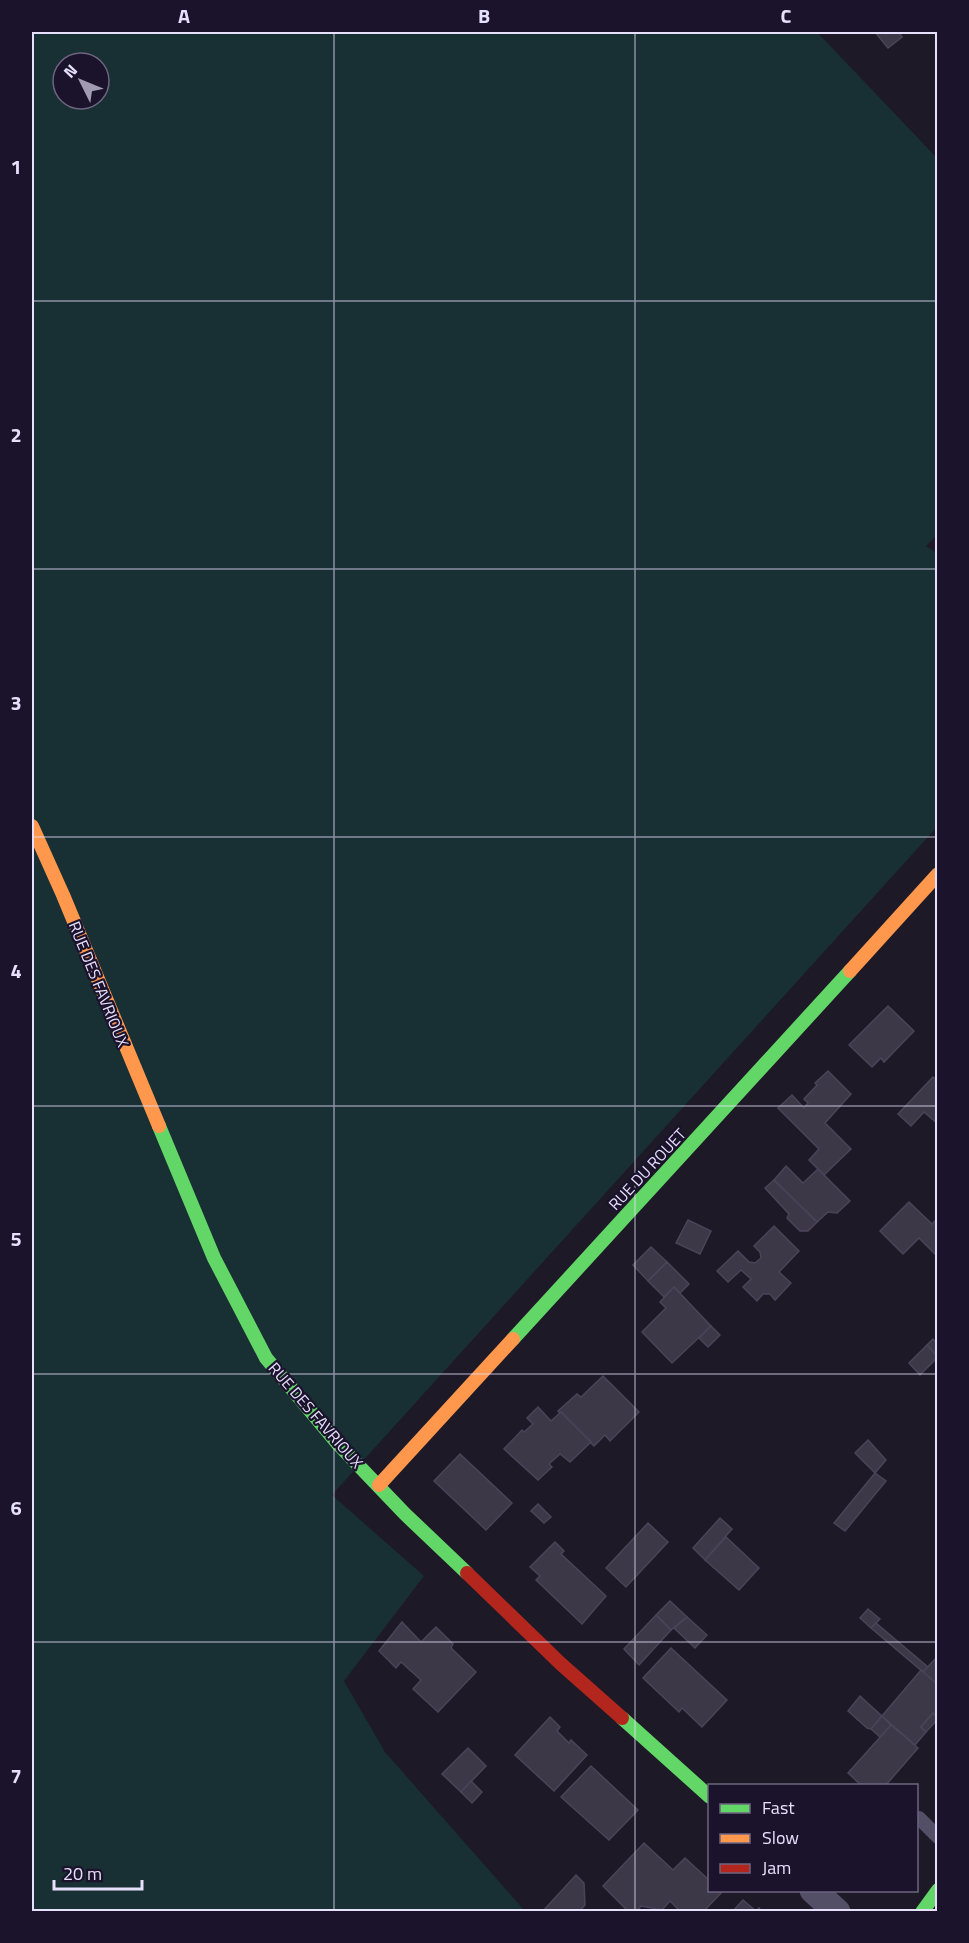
<svg xmlns="http://www.w3.org/2000/svg" width="969" height="1943" viewBox="0 0 969 1943" font-family="'Titillium Web',sans-serif">
  <style>
    .green { fill: #182f33; fill-rule: evenodd }
    .building { fill: #3d3847; stroke: #4b4458; stroke-width: 1.5 }
    .lines { fill: none; stroke-linecap: round; stroke-linejoin: round }
    .lane { stroke: #534f66; stroke-width: 14 }
    .street { stroke: #534f66; stroke-width: 27 }
    .fast { stroke: #63d668; stroke-width: 14 }
    .slow { stroke: #ff974d; stroke-width: 14 }
    .jam { stroke: #b3261e; stroke-width: 14 }
    .grid { fill: none; stroke: #e7e0fd; stroke-width: 1.5; stroke-opacity: 0.55 }
    .labels { text-anchor: middle; dominant-baseline: central; stroke-width: 4.5; stroke-linejoin: round; paint-order: stroke }
    .street-label { font-size: 16px; fill: #e7e0fd; stroke: #1b132c }
    .neatline { fill: none; stroke: #e7e0fd; stroke-width: 2 }
    .grid-label { font-size: 20px; text-anchor: middle; font-weight: bold; fill: #e7e0fd }
  </style>
  <rect width="100%" height="100%" fill="#1d1926"/>
  <path class="green" d="M 32,32 L 817,32 L 937,158 L 938,534 L 926,546 L 938,554 L 937,827 L 332,1495 L 424,1576 L 344,1681 L 385,1752 L 525,1911 L 32,1911 ZM 63,63 L 99,63 L 99,99 L 63,99 Z"/>
  <g class="building">
    <polygon points="875,32 903,32 900,34 902,37 888,48"/>
    <polygon points="888,1006 914,1031 884,1062 881,1058 872,1067 849,1045"/>
    <polygon points="828,1071 851,1094 825,1123 851,1149 824,1175 809,1160 819,1149 778,1108 792,1095 804,1108 808,1103 804,1099 817,1085 815,1083"/>
    <polygon points="933,1077 938,1081 938,1124 924,1112 911,1126 898,1114"/>
    <polygon points="786,1166 803,1183 818,1169 850,1201 837,1213 828,1212 817,1222 774,1180"/>
    <polygon points="774,1180 817,1222 808,1231 800,1231 787,1218 789,1214 765,1188"/>
    <polygon points="909,1202 932,1224 938,1218 938,1257 919,1238 903,1254 880,1231"/>
    <polygon points="688,1220 711,1231 700,1254 676,1243"/>
    <polygon points="774,1226 799,1251 779,1272 791,1283 775,1300 770,1294 763,1294 757,1301 743,1287 751,1279 741,1270 728,1282 717,1271 738,1251 749,1262 755,1263 761,1258 760,1252 754,1246"/>
    <polygon points="651,1247 667,1262 648,1281 633,1265"/>
    <polygon points="667,1262 689,1284 680,1293 674,1287 664,1297 648,1281"/>
    <polygon points="674,1287 711,1326 672,1363 642,1332 666,1308 660,1302"/>
    <polygon points="711,1326 720,1335 708,1347 699,1338"/>
    <polygon points="933,1339 938,1344 938,1357 927,1345"/>
    <polygon points="927,1345 938,1357 920,1375 909,1363"/>
    <polygon points="603,1376 639,1412 610,1441 605,1435 594,1446 558,1411 577,1394 581,1397"/>
    <polygon points="538,1407 551,1421 561,1412 591,1442 570,1462 560,1454 549,1464 552,1467 538,1480 504,1449 522,1430 524,1432 533,1424 527,1418"/>
    <polygon points="868,1440 886,1460 875,1473 855,1453"/>
    <polygon points="460,1454 512,1503 486,1530 434,1481"/>
    <polygon points="875,1473 886,1481 845,1531 834,1523"/>
    <polygon points="538,1504 551,1517 544,1523 531,1511"/>
    <polygon points="720,1518 732,1529 705,1560 693,1548"/>
    <polygon points="648,1523 668,1542 626,1587 606,1568"/>
    <polygon points="726,1537 759,1568 739,1590 705,1560"/>
    <polygon points="555,1542 564,1551 561,1554 606,1596 582,1624 536,1580 540,1576 530,1567"/>
    <polygon points="670,1601 687,1617 671,1630 656,1615"/>
    <polygon points="868,1609 880,1619 871,1628 860,1618"/>
    <polygon points="656,1615 671,1630 639,1665 624,1649"/>
    <polygon points="687,1617 707,1635 695,1648 674,1628"/>
    <polygon points="402,1622 421,1642 436,1627 453,1644 451,1648 476,1672 438,1712 413,1689 421,1680 401,1662 396,1668 379,1651"/>
    <polygon points="876,1623 928,1667 923,1672 871,1628"/>
    <polygon points="671,1648 727,1700 702,1727 682,1708 679,1712 643,1678"/>
    <polygon points="938,1656 938,1685 923,1672"/>
    <polygon points="921,1670 938,1685 938,1717 933,1713 921,1727 926,1732 915,1745 882,1716"/>
    <polygon points="860,1696 882,1716 871,1729 867,1728 848,1711"/>
    <polygon points="933,1713 938,1719 926,1732 921,1727"/>
    <polygon points="882,1716 891,1725 880,1737 871,1729"/>
    <polygon points="550,1717 560,1727 557,1731 569,1743 571,1740 587,1755 554,1791 515,1755"/>
    <polygon points="891,1725 918,1748 885,1786 862,1786 848,1773"/>
    <polygon points="468,1748 486,1766 461,1792 442,1774"/>
    <polygon points="591,1766 638,1810 609,1840 561,1797"/>
    <polygon points="471,1781 482,1792 472,1803 461,1792"/>
    <polygon points="644,1843 673,1870 685,1858 710,1881 710,1890 720,1890 722,1892 703,1912 681,1912 670,1901 662,1910 641,1906 636,1912 629,1912 603,1886"/>
    <polygon points="576,1875 584,1883 585,1905 579,1912 542,1912"/>
    <polygon points="743,1900 756,1911 759,1908 762,1912 732,1912"/>
  </g>
  <g class="lines">
    <polyline class="lane" points="919,1818 938,1837"/>
    <polyline class="street" points="813,1890 837,1912"/>
    <g class="fast">
      <polyline points="159,1126 214,1258 266,1358 338,1444 405,1514 467,1573"/>
      <polyline points="513,1339 850,971"/>
      <polyline points="622,1718 710,1797"/>
      <polyline points="922,1912 938,1890"/>
    </g>
    <g class="slow">
      <polyline points="32,826 63,895 159,1126"/>
      <polyline points="850,971 938,874"/>
      <polyline points="379,1485 513,1339"/>
    </g>
    <polyline class="jam" points="467,1573 561,1664 622,1718"/>
  </g>
  <path class="grid" d="M 334,32 L 334,1912M 635,32 L 635,1912M 32,301 L 938,301M 32,569 L 938,569M 32,837 L 938,837M 32,1106 L 938,1106M 32,1374 L 938,1374M 32,1642 L 938,1642"/>
  <g class="labels">
    <g class="street-label">
      <text transform="translate(99 984) rotate(68)">RUE DES FAVRIOUX</text>
      <text transform="translate(647 1169) rotate(-47)">RUE DU ROUET</text>
      <text transform="translate(316 1415) rotate(49)">RUE DES FAVRIOUX</text>
    </g>
  </g>
  <rect width="969" height="1943" fill="none" stroke="#1b132c" stroke-width="66"/>
  <rect x="708" y="1784" width="210" height="108" fill="#1b132c" stroke="#6d6580" stroke-width="1.5"/>
  <rect x="720" y="1804" width="30" height="9" fill="#63d668" stroke="#6d6580" stroke-width="1.5"/>
  <text x="762" y="1814" font-size="18" fill="#e7e0fd">Fast</text>
  <rect x="720" y="1834" width="30" height="9" fill="#ff974d" stroke="#6d6580" stroke-width="1.5"/>
  <text x="762" y="1844" font-size="18" fill="#e7e0fd">Slow</text>
  <rect x="720" y="1864" width="30" height="9" fill="#b3261e" stroke="#6d6580" stroke-width="1.5"/>
  <text x="762" y="1874" font-size="18" fill="#e7e0fd">Jam</text>
  <g transform="translate(81 81) rotate(313)"><circle r="28" fill="#1b132c" stroke="#6d6580" stroke-width="1.5"/>
  <path d="M0-4.5L10 22L0 15L-10 22Z" fill="#a09ab2"/>
  <text y="-9" font-size="16" font-weight="bold" text-anchor="middle" fill="#e7e0fd">N</text>
  </g>
  <path d="M54 1880v9h88v-9" fill="none" stroke="#e7e0fd" stroke-width="3"/>
  <text x="63" y="1880" font-size="18" fill="#e7e0fd" stroke="#1b132c" stroke-width="4.5" paint-order="stroke">20 m</text>
  <rect x="33" y="33" width="903" height="1877" class="neatline"/>
  <g class="grid-label">
    <text x="184" y="23">A</text>
    <text x="484" y="23">B</text>
    <text x="786" y="23">C</text>
    <text x="16" y="174">1</text>
    <text x="16" y="442">2</text>
    <text x="16" y="710">3</text>
    <text x="16" y="978">4</text>
    <text x="16" y="1246">5</text>
    <text x="16" y="1515">6</text>
    <text x="16" y="1783">7</text>
  </g>
</svg>
